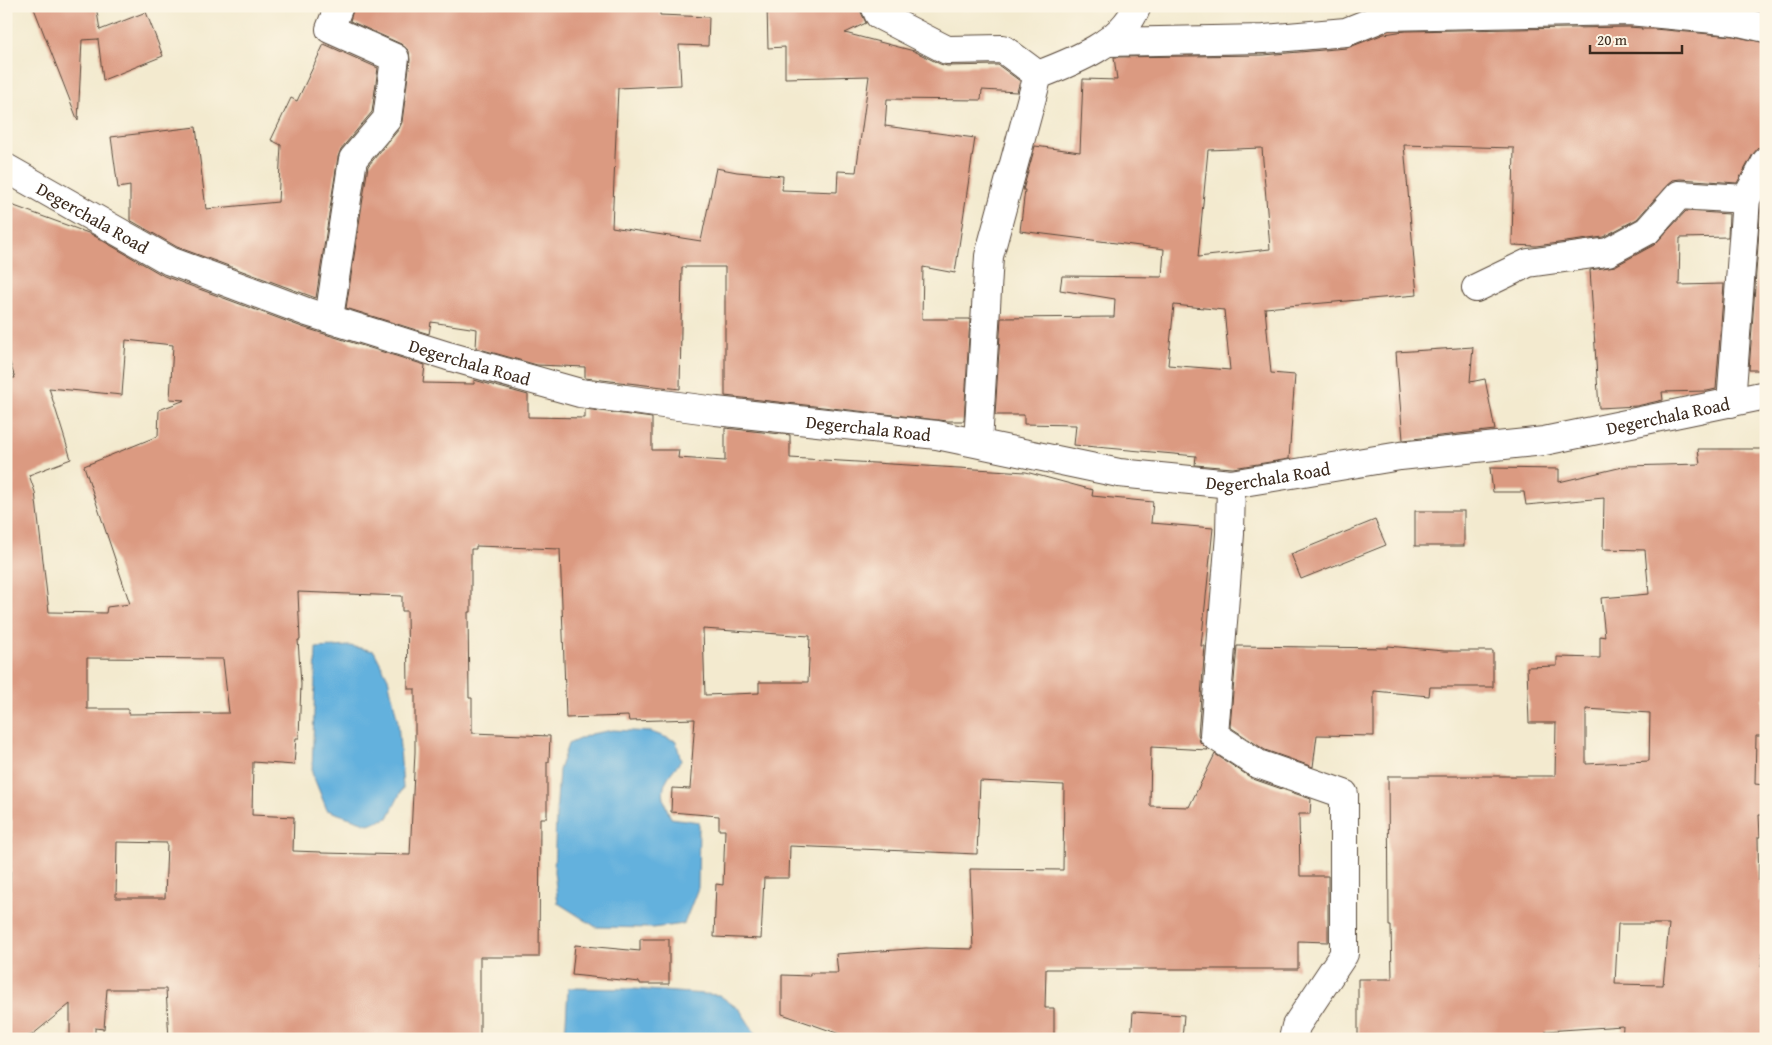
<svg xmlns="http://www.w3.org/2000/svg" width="1772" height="1045" viewBox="0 0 1772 1045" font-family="'Gentium Book Plus',serif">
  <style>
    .water { fill: #63b1dd; stroke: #4f6e7e }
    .building { fill: #db9a81; fill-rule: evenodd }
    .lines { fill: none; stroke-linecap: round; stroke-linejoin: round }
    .minor-casing { stroke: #574739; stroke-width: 30 }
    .minor { stroke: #fff; stroke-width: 28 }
    .labels { text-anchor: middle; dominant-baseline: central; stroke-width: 5; stroke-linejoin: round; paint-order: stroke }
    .street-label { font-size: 18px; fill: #3b2a1e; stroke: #fcf5e5 }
  </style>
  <rect width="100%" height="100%" fill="#fcf5e5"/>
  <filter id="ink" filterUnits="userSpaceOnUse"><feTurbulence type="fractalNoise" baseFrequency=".02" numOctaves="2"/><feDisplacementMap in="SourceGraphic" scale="10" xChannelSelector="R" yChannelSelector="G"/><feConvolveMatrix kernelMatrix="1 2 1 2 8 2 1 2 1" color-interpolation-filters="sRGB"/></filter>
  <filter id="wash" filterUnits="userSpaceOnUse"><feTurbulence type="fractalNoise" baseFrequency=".0096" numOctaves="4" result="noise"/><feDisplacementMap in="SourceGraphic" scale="20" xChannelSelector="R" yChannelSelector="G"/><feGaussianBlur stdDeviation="1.12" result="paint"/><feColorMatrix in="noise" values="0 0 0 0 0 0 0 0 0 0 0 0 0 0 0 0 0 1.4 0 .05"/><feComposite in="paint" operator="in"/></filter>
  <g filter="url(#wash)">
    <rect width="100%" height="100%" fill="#f3eacf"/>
    <g class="water">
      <polygon points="350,646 374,651 388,678 398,722 403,788 388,818 368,824 327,810 312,773 316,648"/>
      <path d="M 613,730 L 651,732 L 676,741 L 681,761 C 662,782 658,791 671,818 L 699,822 L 698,888 L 684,924 L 652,928 L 596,927 L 558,903 L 554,872 L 556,817 L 559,770 L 568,744 L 591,734 Z"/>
      <polygon points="568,988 633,989 719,995 740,1010 759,1039 565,1039"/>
    </g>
    <g id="blocks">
      <g class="building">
        <polygon points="33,6 96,6 100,30 146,12 163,56 103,80 98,39 82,40 78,121"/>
        <polygon points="354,6 660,6 660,15 709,17 708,46 679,45 681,85 618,88 612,227 701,241 716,168 737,172 783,176 782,190 837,192 838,171 856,172 869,76 785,78 785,47 768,48 767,6 790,6 790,10 860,10 866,23 845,33 914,51 940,64 947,66 998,65 1020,81 1017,92 982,90 981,100 887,99 885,126 975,138 955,273 923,267 922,319 970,319 964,421 947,421 725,396 725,267 682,267 680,389 585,378 585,367 537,365 476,348 477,329 431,322 429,334 346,308 368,166 399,129 402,122 410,60 409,51 401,44 350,21"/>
        <path d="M 1628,27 L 1642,28 L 1641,29 L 1654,29 L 1733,36 L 1766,43 L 1766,146 L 1758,148 L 1753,154 L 1737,183 L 1680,179 L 1673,180 L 1667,185 L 1637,219 L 1603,237 L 1536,246 L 1512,245 L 1514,148 L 1404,145 L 1417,295 L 1265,308 L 1271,373 L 1295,375 L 1289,459 L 1233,468 L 1195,465 L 1196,456 L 1074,445 L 1076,425 L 1024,424 L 1024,415 L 995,415 L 1001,318 L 1114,317 L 1115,299 L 1060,290 L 1062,276 L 1162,277 L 1164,249 L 1020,231 L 1025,190 L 1023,190 L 1035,146 L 1080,152 L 1083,79 L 1117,80 L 1114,57 L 1264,55 L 1347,48 L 1384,34 L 1405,31 ZM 1262,148 L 1270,249 L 1198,257 L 1208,150 ZM 1174,305 L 1224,310 L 1230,370 L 1168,365 Z"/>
        <polygon points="324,44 378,68 372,112 341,149 338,157 316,298 177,247 130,220 130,186 118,188 111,137 196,127 206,209 278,202 281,145 271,140 291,98 297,101"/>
        <polygon points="1766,195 1766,370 1749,370 1761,203"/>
        <path d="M 6,203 L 91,234 L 164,276 L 302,327 L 425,365 L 423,383 L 474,384 L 474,380 L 528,395 L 528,417 L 585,418 L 585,409 L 652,418 L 652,450 L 679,450 L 678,458 L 725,461 L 725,428 L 790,435 L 790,458 L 1026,472 L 1093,490 L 1092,496 L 1153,502 L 1151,523 L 1213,528 L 1201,646 L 1205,646 L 1198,734 L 1200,742 L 1208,750 L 1151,747 L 1150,806 L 1189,807 L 1215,754 L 1253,779 L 1311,799 L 1310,814 L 1299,814 L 1300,876 L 1328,876 L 1328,942 L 1298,941 L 1298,969 L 1046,969 L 1045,1008 L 1054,1008 L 1054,1039 L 913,1037 L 854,1039 L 782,1014 L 782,975 L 810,976 L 810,973 L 838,973 L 836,954 L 926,948 L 973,949 L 970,869 L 1063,870 L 1064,785 L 980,781 L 977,854 L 790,846 L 789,878 L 764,878 L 761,939 L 714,937 L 716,884 L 723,885 L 725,830 L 719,830 L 719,816 L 671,812 L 672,788 L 690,789 L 695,719 L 629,721 L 628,716 L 566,718 L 560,549 L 476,546 L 476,549 L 471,549 L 471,612 L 468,612 L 469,698 L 472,698 L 472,733 L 550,736 L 549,762 L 547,762 L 547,818 L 540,818 L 539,957 L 480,957 L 480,1039 L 169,1039 L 166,989 L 107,989 L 104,1029 L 95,1028 L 95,1039 L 70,1039 L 70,1004 L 32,1035 L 18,1039 L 6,1039 L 6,914 L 9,914 L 12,820 L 6,819 L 6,378 L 15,378 L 6,351 ZM 126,340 L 173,345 L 170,399 L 185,400 L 159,410 L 158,436 L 84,466 L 130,604 L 107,607 L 106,613 L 49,612 L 35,492 L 29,475 L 71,459 L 49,388 L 122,395 ZM 298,592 L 402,596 L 402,611 L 407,611 L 408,689 L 415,689 L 415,752 L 410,855 L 321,853 L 321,852 L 293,851 L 294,817 L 252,815 L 253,762 L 294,765 L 296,738 L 299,738 L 301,684 L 298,640 L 300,640 ZM 703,629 L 810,636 L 808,682 L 759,682 L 759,693 L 705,695 ZM 87,658 L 223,659 L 229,713 L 128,714 L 128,709 L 87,709 ZM 117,842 L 167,843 L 165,898 L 116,898 Z"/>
        <polygon points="1686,211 1729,214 1728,237 1680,238 1679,285 1724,284 1716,389 1707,391 1662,392 1663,400 1637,406 1599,408 1590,270 1615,266 1654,245"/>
        <polygon points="1473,347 1470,382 1485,379 1495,430 1403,440 1396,352"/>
        <path d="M 1698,449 L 1766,449 L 1766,698 L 1763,698 L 1763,736 L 1756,736 L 1755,784 L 1764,785 L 1763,815 L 1759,815 L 1760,837 L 1758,837 L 1759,901 L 1766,902 L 1766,921 L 1761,967 L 1766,967 L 1766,1039 L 1622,1039 L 1623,1026 L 1546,1031 L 1545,1039 L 1358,1039 L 1358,979 L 1392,979 L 1391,926 L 1389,926 L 1388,776 L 1555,776 L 1556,723 L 1529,723 L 1527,667 L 1557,666 L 1557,657 L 1600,658 L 1600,636 L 1605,637 L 1601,598 L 1649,594 L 1645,550 L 1603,549 L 1604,498 L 1526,505 L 1524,492 L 1493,492 L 1490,468 L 1559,469 L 1559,482 L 1627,466 L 1700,464 ZM 1586,709 L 1650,713 L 1649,761 L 1586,764 ZM 1618,924 L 1669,924 L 1663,985 L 1615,984 Z"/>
        <rect x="1415" y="511" width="49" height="35"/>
        <polygon points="1375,520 1386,545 1301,579 1291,554"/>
        <polygon points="1237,646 1388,648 1388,646 1444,651 1493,651 1493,687 1430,687 1429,696 1374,691 1374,736 1317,735 1313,767 1265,750 1230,727"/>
        <polygon points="640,939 669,939 669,984 640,984 640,982 572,975 575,945 640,951"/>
        <polygon points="1133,1012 1184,1015 1182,1039 1131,1039"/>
      </g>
    </g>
  </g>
  <g filter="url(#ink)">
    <use href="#blocks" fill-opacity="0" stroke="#574739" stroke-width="1"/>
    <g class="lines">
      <defs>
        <g id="minor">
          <polyline points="875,6 879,15 947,50 1003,49 1038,75"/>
          <polyline points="1735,6 1735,21 1766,28"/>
          <polyline points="1107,42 1264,39 1346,32 1386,16 1629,11 1735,21"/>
          <path id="s1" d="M 6,168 L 170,261 L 307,312 L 448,356 L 580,393 L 716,411 L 937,435 L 1119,473 L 1231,484 L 1400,456 L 1544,441 L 1766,395"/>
          <polyline points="1476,288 1528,263 1608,252 1647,231 1679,195 1746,199"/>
          <polyline points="329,318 353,159 387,119 395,58 330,29 339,6"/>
          <polyline points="1731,403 1746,199 1766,162"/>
          <path d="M 978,443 L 989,256 L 1038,75 C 1072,62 1123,43 1137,6"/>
          <polyline points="1231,484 1230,534 1214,735 1258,764 1344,794 1344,954 1296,1026 1293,1039"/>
        </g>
      </defs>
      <use href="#minor" class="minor-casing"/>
      <use href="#minor" class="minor"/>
    </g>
  </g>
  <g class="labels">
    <g class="street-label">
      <text stroke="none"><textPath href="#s1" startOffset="100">Degerchala Road</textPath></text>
      <text stroke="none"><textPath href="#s1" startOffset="505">Degerchala Road</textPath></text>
      <text stroke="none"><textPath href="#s1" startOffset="1720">Degerchala Road</textPath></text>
      <text stroke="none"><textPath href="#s1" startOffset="910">Degerchala Road</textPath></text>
      <text stroke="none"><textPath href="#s1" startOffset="1315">Degerchala Road</textPath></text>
    </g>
  </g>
  <rect width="1772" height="1045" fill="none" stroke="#fcf5e5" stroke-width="25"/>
  <path d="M1590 45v8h92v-8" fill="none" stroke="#3b2a1e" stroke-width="2.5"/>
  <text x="1597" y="45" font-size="15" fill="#3b2a1e" stroke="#fcf5e5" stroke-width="4" paint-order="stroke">20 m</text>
</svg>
